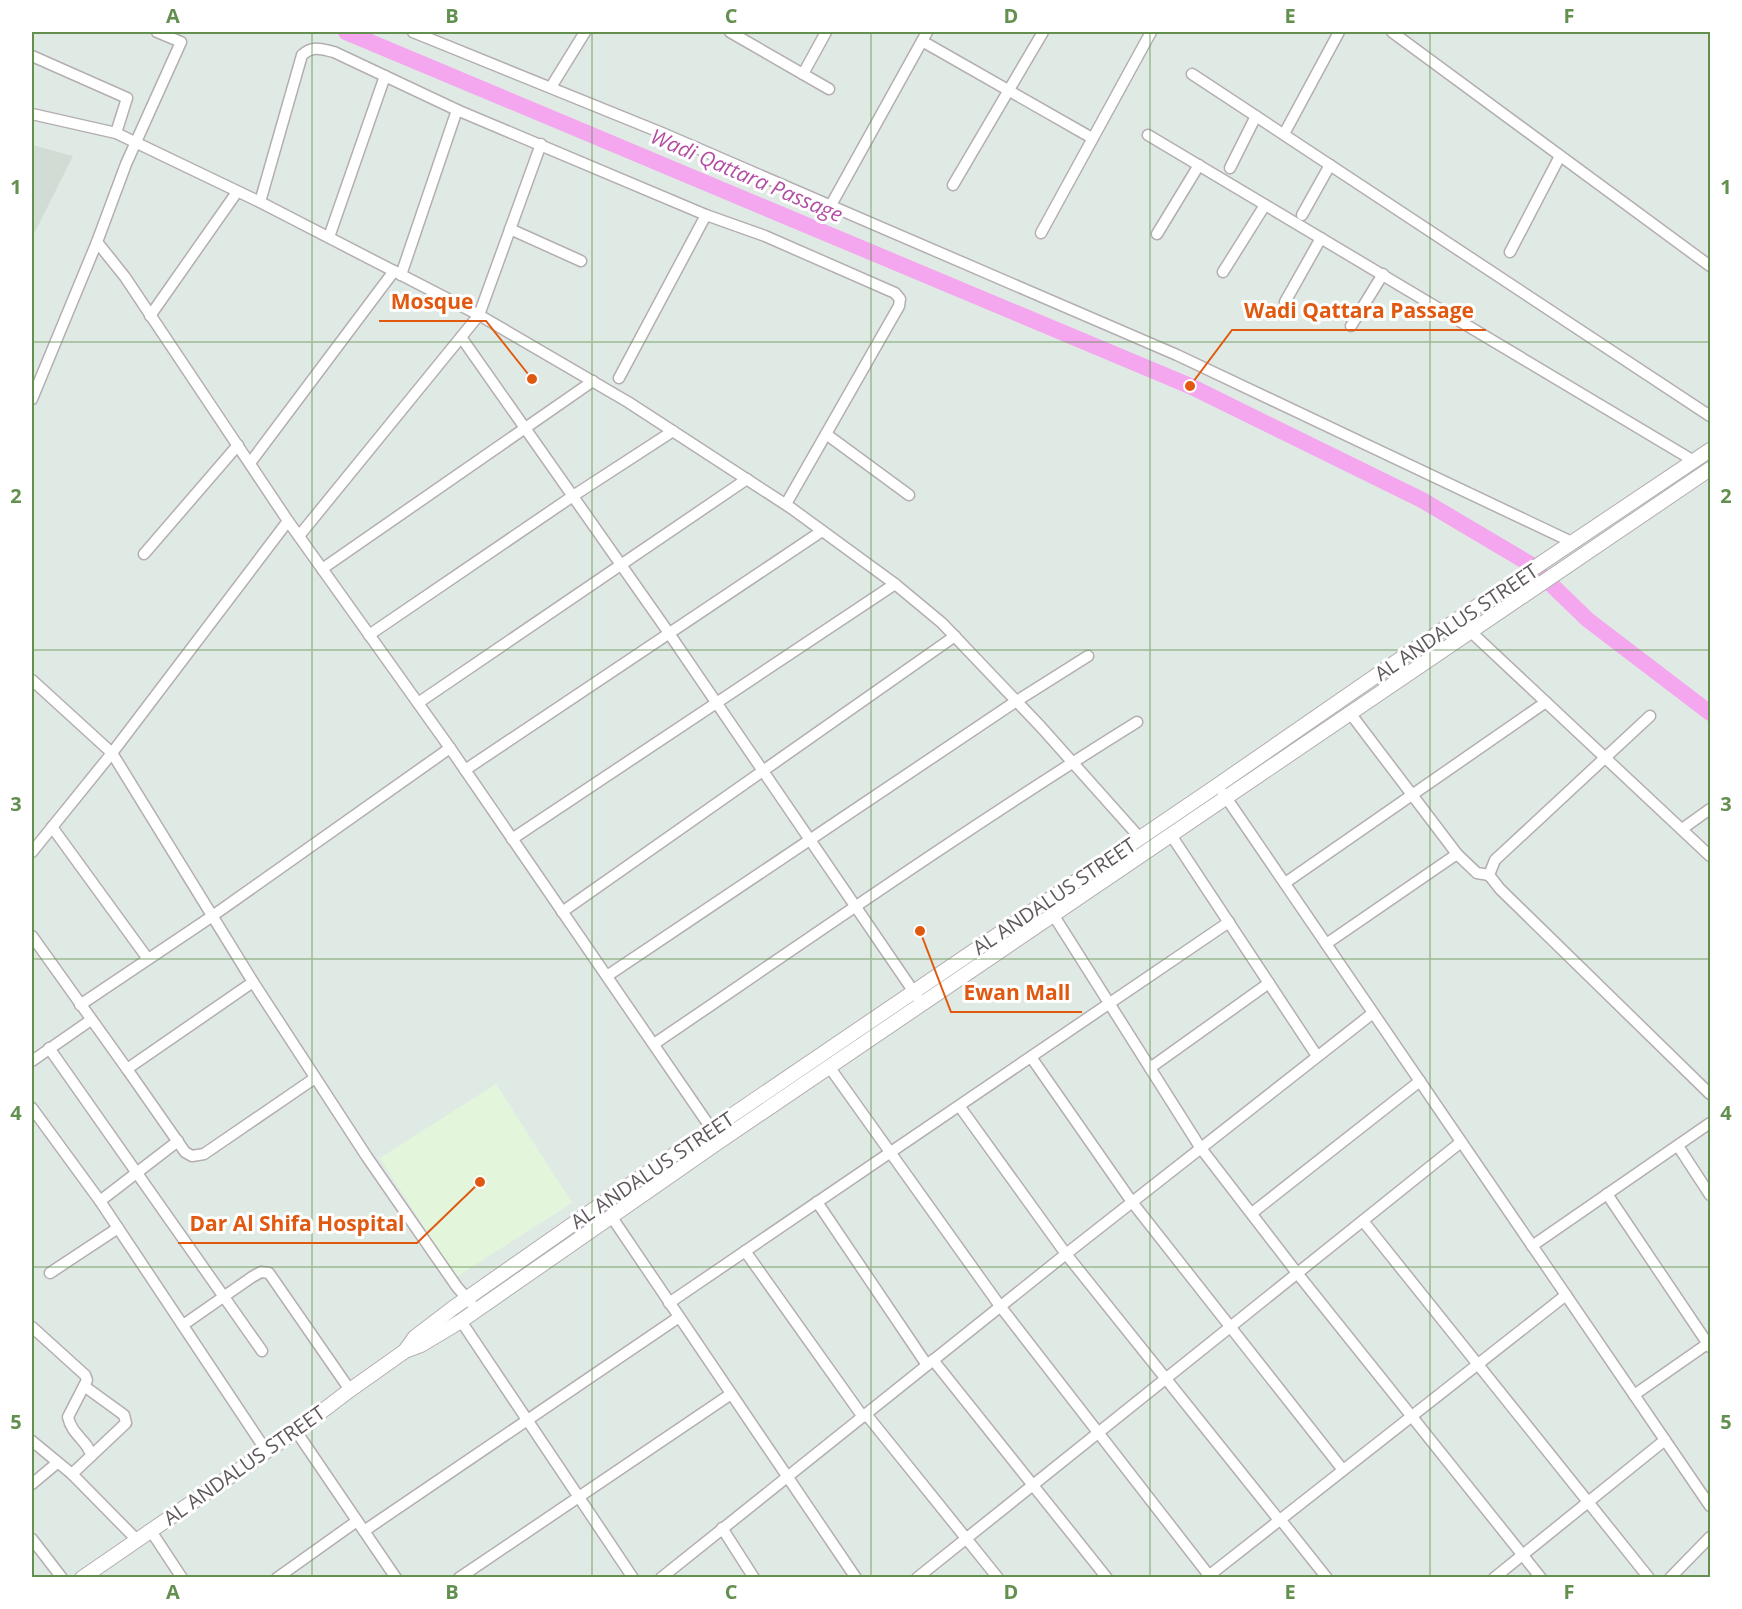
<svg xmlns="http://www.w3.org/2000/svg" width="1742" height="1609" viewBox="0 0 1742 1609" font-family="'Open Sans',sans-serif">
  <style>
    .education { fill: #d1dcd5 }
    .medical { fill: #e3f6dc }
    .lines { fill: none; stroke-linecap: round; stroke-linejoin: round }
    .river { stroke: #f4a6ee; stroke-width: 16 }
    .street-casing { stroke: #b4aeb2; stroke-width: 13 }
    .secondary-casing { stroke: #b4adb2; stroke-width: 16 }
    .street { stroke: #fff; stroke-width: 10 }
    .secondary { stroke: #fff; stroke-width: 14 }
    .grid { fill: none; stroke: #638f4f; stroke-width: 1.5; stroke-opacity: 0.55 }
    .labels { text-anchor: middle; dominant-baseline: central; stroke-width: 6; stroke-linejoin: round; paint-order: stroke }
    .street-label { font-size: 20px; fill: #5f595e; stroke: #fff }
    .water-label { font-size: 21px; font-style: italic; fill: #b24da3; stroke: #fff }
    .leader { fill: none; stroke: #e15910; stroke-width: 2 }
    .callout-dot { fill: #e15910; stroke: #fff; stroke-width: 2 }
    .callout-label { font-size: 21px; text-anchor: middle; font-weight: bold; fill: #e15910; stroke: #fff; stroke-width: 6; stroke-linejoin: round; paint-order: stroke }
    .neatline { fill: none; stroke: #638f4f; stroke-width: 2 }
    .grid-label { font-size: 20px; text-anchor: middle; font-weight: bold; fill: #638f4f }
  </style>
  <rect width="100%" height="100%" fill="#e0eae4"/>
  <polygon class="education" points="32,145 73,156 32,238"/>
  <polygon class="medical" points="496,1084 572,1203 456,1277 380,1158"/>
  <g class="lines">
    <polyline class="river" points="346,32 1190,386 1422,500 1530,564 1588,620 1710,713"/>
    <defs>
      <g id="street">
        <polyline points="413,32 662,133 1177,355 1574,543"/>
        <polyline points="730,32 829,89"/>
        <polyline points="1392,32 1710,266"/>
        <polyline points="922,41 1092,138"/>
        <polyline points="32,56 127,98 116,133"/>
        <polyline points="803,74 826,32"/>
        <polyline points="1192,74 1710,416"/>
        <polyline points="551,87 585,32"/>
        <polyline points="32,114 116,133 260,202 479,315 628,402 791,508 895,584 942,623 1041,727 1140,838"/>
        <polyline points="1284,134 1339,32"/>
        <polyline points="1148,135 1694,461"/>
        <polyline points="1230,168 1256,116"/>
        <polyline points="953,185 1043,32"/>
        <path d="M 260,202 L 302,55 C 313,45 321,49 334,52 L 457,110 L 706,215 L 765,236 L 895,293 L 900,299 L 899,306 L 786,504"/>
        <polyline points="831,205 927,32"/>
        <polyline points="1302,215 1330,165"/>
        <polyline points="510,229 581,261"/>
        <polyline points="1041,233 1151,32"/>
        <polyline points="1157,234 1199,165"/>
        <polyline points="329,237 385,76"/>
        <polyline points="97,242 125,277 288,521 450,748 715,1134"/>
        <polyline points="1510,252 1560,156"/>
        <polyline points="1223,272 1265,205"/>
        <polyline points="401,275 457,110"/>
        <polyline points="1285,302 1321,238"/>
        <polyline points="150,316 237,192"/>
        <polyline points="1351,326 1383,274"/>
        <polyline points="461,337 664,626 918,998"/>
        <polyline points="619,378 706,215"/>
        <polyline points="32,399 97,242 126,164 181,42 157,32"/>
        <polyline points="826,434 909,495"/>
        <polyline points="250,463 394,271"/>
        <polyline points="299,536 479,315 541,144"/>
        <polyline points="144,554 238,445"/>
        <polyline points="322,569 593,381"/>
        <polyline points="1470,631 1710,856"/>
        <polyline points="369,635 573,496 673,431"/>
        <polyline points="32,680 112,753 253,982 367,1157 457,1287 471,1303"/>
        <polyline points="418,703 747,479"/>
        <polyline points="1350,713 1457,854 1477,873 1489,875"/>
        <polyline points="1650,716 1495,860 1489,875 1500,889 1710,1094"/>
        <polyline points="465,770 822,531"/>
        <polyline points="1223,793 1710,1506"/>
        <polyline points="52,827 148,959"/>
        <polyline points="1682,829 1710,809"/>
        <polyline points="1171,835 1317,1056"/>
        <polyline points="512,839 895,584"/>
        <polyline points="32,852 112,753 288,521"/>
        <polyline points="1285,883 1546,702"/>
        <polyline points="562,912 955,636"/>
        <polyline points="1054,916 1200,1147 1297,1273 1541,1578"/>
        <polyline points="32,936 127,1069 253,982"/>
        <polyline points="1326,944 1457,854"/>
        <polyline points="607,976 1015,702 1088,656"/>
        <polyline points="80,1005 211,917 450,748"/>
        <path d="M 654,1044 C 814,935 973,824 1137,722"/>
        <polyline points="49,1048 262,1351"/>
        <polyline points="1031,1057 1132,1202 1343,1470"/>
        <polyline points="32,1061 91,1020"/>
        <polyline points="830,1068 1000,1306 1211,1578"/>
        <polyline points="1150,1068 1269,983"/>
        <polyline points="127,1069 185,1152 192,1156 204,1154 315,1078"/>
        <polyline points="960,1107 1066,1254 1279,1520"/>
        <polyline points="32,1108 100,1201 267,1452"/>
        <polyline points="1678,1146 1710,1195"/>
        <polyline points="1607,1194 1710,1347"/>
        <polyline points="100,1201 178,1141"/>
        <polyline points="817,1202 927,1365"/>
        <polyline points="1252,1213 1420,1081"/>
        <polyline points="611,1216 856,1578"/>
        <polyline points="1363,1221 1649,1578"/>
        <polyline points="1532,1246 1710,1123"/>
        <polyline points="745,1251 863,1417"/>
        <polyline points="50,1273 118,1228"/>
        <polyline points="669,1303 1229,922"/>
        <polyline points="461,1321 633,1578"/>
        <polyline points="183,1325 252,1277 261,1272 269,1273 350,1390"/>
        <path d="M 32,1327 L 85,1375 L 87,1380 L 68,1417 C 72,1436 89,1441 91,1456 L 72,1474"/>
        <polyline points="933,1360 1107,1578"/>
        <polyline points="84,1386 124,1415 126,1423 91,1456"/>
        <polyline points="1634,1395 1710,1342"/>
        <polyline points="866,1414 998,1578"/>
        <polyline points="296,1431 396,1578"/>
        <polyline points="32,1441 72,1474 137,1540"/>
        <polyline points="32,1484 57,1463"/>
        <polyline points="1280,1519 1327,1578"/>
        <polyline points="722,1528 754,1578"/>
        <polyline points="151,1531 182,1578"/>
        <polyline points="364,1531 679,1317"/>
        <polyline points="32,1539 62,1578"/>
        <polyline points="277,1578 357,1521"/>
        <polyline points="459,1578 731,1394"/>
        <polyline points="661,1578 1066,1254 1373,1013"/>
        <polyline points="917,1578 1461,1142"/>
        <polyline points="1206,1578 1566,1295"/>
        <polyline points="1494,1578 1665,1440"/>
        <polyline points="1670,1578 1710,1537"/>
      </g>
      <g id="secondary">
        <polyline points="405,1351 415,1337 453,1308 603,1203 1218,785 1461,617 1710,450"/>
        <polyline points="82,1578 296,1431 350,1390 405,1351 421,1345 461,1321 720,1141 1710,469"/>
      </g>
    </defs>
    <use href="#street" class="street-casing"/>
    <use href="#secondary" class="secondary-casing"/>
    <use href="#street" class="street"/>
    <use href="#secondary" class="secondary"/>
  </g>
  <path class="grid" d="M 312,32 L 312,1578M 592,32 L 592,1578M 871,32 L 871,1578M 1150,32 L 1150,1578M 1430,32 L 1430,1578M 32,342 L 1710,342M 32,650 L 1710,650M 32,959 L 1710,959M 32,1267 L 1710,1267"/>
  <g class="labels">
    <g class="street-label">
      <text transform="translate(1456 622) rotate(-34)">AL ANDALUS STREET</text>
      <text transform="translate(1054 896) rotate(-34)">AL ANDALUS STREET</text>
      <text transform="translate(652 1170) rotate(-34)">AL ANDALUS STREET</text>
      <text transform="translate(244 1465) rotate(-35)">AL ANDALUS STREET</text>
    </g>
    <g class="water-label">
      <text transform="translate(747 175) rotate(23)">Wadi Qattara Passage</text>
    </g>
  </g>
  <path class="leader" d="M532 379L486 321H379M1190 386L1232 330H1486M920 931L951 1012H1082M480 1182L417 1243H178"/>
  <g class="callout-dot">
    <circle cx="532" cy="379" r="6"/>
    <circle cx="1190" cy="386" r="6"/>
    <circle cx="920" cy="931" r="6"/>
    <circle cx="480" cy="1182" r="6"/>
  </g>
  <g class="callout-label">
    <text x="432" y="309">Mosque</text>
    <text x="1359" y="318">Wadi Qattara Passage</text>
    <text x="1017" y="1000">Ewan Mall</text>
    <text x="297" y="1231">Dar Al Shifa Hospital</text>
  </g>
  <rect width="1742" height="1609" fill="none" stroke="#ffffff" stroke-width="66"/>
  <rect x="33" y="33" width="1676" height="1543" class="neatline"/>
  <g class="grid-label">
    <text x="173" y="23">A</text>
    <text x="452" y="23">B</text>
    <text x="731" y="23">C</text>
    <text x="1011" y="23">D</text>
    <text x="1290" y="23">E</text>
    <text x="1569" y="23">F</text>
    <text x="16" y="194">1</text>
    <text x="1726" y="194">1</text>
    <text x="16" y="503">2</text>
    <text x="1726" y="503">2</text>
    <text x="16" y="811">3</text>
    <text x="1726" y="811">3</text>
    <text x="16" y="1120">4</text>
    <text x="1726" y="1120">4</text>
    <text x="16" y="1429">5</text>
    <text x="1726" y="1429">5</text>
    <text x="173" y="1599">A</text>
    <text x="452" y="1599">B</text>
    <text x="731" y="1599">C</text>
    <text x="1011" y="1599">D</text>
    <text x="1290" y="1599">E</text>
    <text x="1569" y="1599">F</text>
  </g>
</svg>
